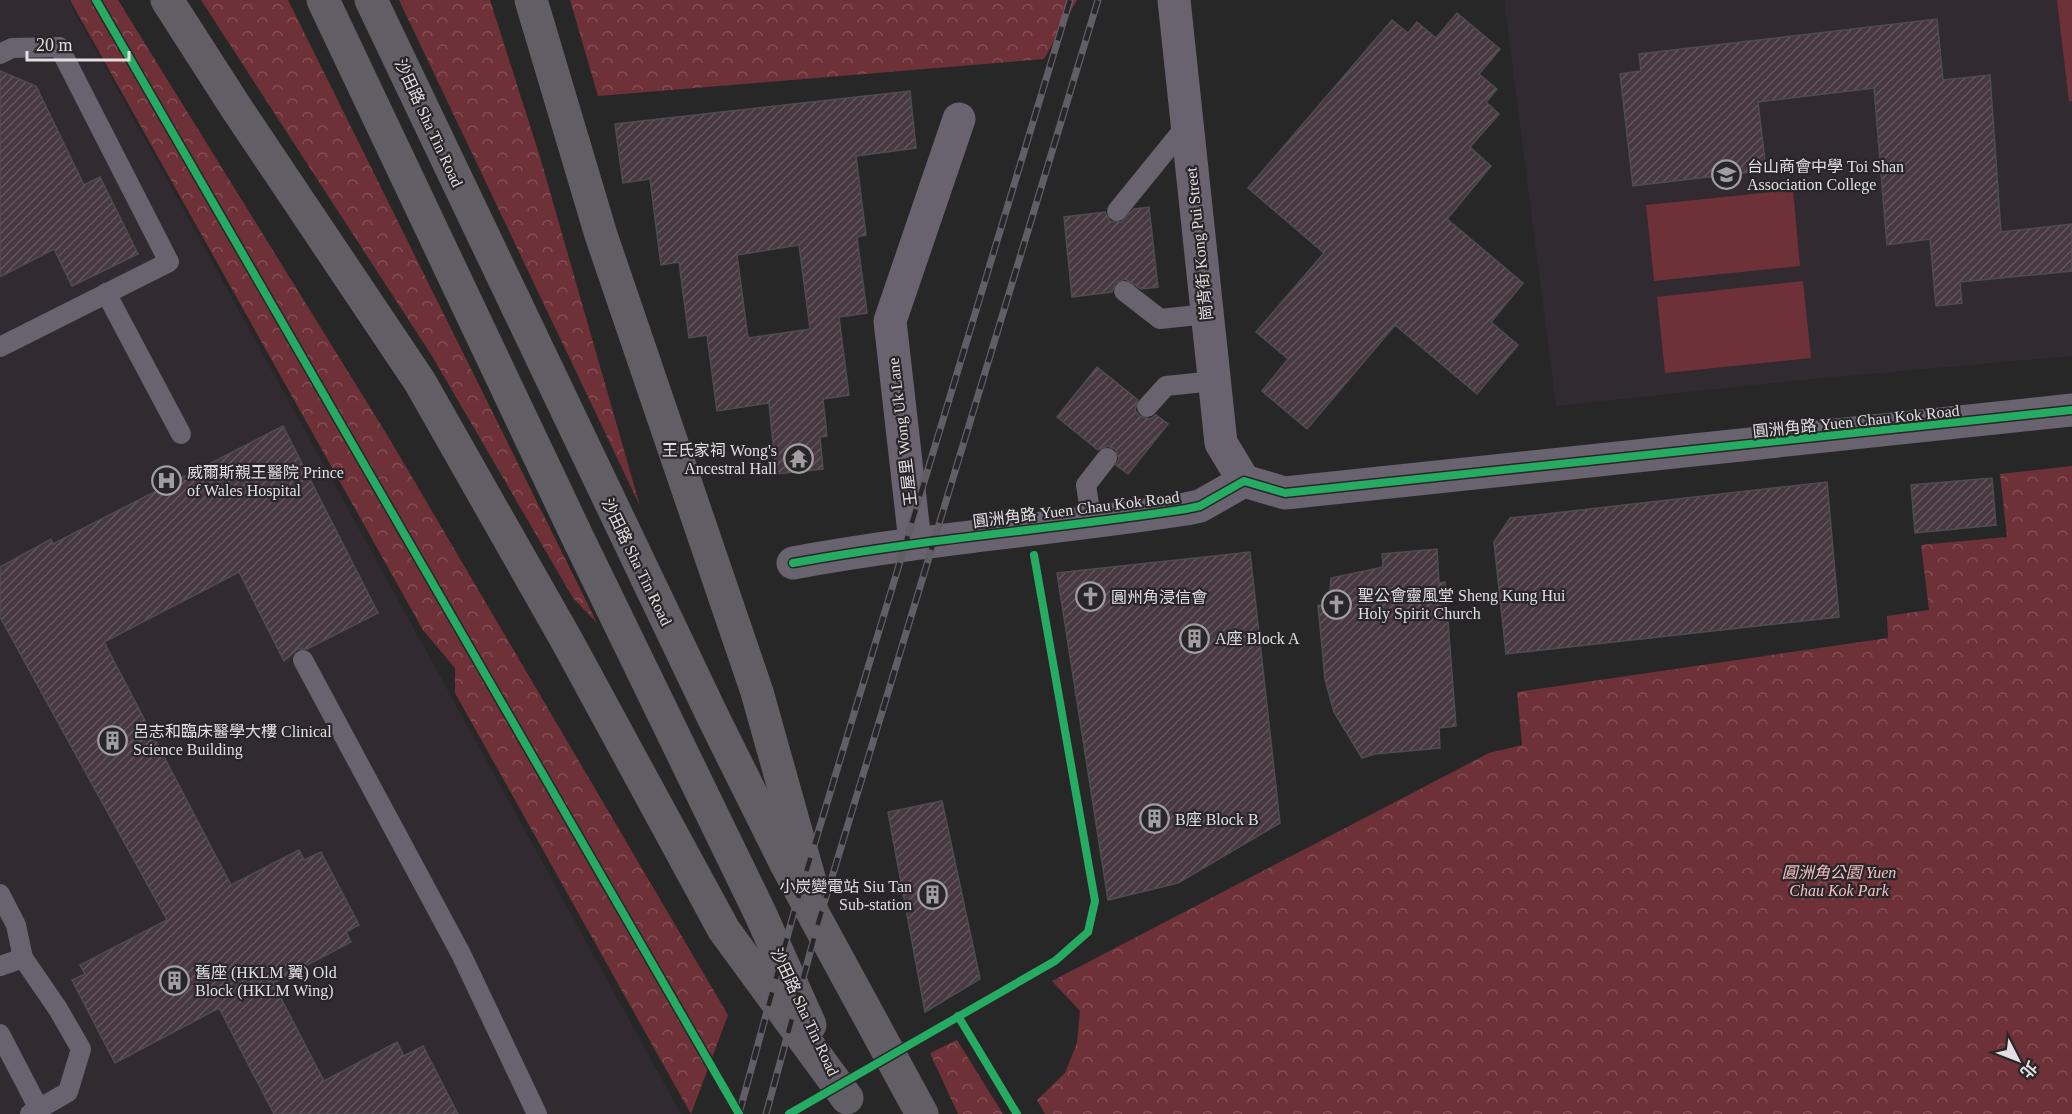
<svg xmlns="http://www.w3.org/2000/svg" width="2072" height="1114" viewBox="0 0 2072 1114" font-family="'Times New Roman','Noto Sans TC',serif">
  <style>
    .built { fill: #312a31 }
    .grass { fill: #6f3138 }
    .forest { fill: url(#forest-crowns) }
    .building { fill: url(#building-hatch); stroke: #4e4d4e; stroke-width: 1.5; fill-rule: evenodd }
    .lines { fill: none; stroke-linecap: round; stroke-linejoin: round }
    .service { stroke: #68636f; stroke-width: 20 }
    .minor { stroke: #68636f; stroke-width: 33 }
    .motorway { stroke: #625e65; stroke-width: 33 }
    .rail-casing { stroke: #615e65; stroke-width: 7 }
    .rail { stroke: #292629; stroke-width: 4.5; stroke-dasharray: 14; stroke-linecap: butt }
    .cycleway-casing { stroke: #292629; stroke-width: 11 }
    .cycleway { stroke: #26ab63; stroke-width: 8 }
    .labels { text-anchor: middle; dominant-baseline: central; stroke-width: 4.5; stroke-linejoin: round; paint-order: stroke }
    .street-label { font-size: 16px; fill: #e1dfe1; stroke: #292629 }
    .poi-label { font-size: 16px; fill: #e1dfe1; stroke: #292629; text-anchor: start }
    .park-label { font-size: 16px; font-style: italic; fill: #f2c0c2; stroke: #292629 }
  </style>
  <defs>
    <pattern id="forest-crowns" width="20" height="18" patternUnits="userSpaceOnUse" patternTransform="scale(1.5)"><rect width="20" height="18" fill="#6f3138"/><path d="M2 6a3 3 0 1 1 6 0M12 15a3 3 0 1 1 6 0" fill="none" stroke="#834e54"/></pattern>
    <pattern id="building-hatch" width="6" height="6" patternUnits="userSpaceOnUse" patternTransform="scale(1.5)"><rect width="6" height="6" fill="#483941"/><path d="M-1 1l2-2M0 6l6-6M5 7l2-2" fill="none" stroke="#62555c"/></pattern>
  </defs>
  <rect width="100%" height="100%" fill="#282728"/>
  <g class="built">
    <polygon points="0,0 68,0 681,1114 0,1114"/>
    <polygon points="1504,0 2072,0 2072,356 1801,380 1556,406"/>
  </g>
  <g class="grass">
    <polygon points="2057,0 2072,0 2072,101 2069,102"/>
    <polygon points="1793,190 1800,266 1654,281 1646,205"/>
    <polygon points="1803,281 1811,358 1665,373 1657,297"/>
  </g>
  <g class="forest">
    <polygon points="70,0 118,0 389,438 728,1015 691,1114 455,693 455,668 423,630"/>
    <polygon points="201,0 288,0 597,623 573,598 432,356"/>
    <polygon points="399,0 490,0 540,157 640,506"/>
    <polygon points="570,0 1077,0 1044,59 598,96"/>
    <polygon points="2072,466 2072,1114 1045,1114 1037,1100 1065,1073 1077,1043 1080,1011 1052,981 1489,753 1522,745 1517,692 1888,638 1887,616 1929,610 1921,545 2007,537 2000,474"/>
    <polygon points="957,1040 1003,1114 958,1114 930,1053"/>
  </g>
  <g class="building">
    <polygon points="1457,13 1500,49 1479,74 1497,89 1486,102 1499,114 1470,147 1491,166 1447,219 1523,283 1491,322 1518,345 1477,394 1395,325 1307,429 1262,391 1288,359 1256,332 1324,253 1248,188 1392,20 1408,33 1417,22 1436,38"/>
    <polygon points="1937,19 1943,80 1990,75 2001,232 2072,224 2072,271 1960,282 1962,303 1936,306 1930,239 1887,245 1874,88 1758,102 1766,170 1633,186 1620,74 1641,71 1639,54"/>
    <polygon points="0,71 36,86 84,185 100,177 138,254 72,286 54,249 0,277"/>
    <path d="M 910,91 L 916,148 L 856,156 L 866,235 L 857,237 L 867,313 L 839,317 L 849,395 L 823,399 L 827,436 L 820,437 L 823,469 L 776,474 L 769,403 L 717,411 L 707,335 L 689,338 L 679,262 L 661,265 L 650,179 L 623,183 L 615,124 ZM 799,245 L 810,329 L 748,338 L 737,255 Z"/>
    <polygon points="1149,207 1158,287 1141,289 1125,279 1115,283 1112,292 1072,297 1064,217 1105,212 1110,221 1121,222 1134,209"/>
    <polygon points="1097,367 1138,400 1135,410 1139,416 1150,419 1156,415 1168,424 1128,474 1116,465 1119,459 1115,449 1108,446 1098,450 1057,417"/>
    <polygon points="283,426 378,613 307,649 298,649 284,661 239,572 104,642 231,885 299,850 304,860 321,852 359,925 346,932 351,942 273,983 324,1081 397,1042 404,1056 423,1046 458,1114 274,1114 219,1008 115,1063 72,980 85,974 80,965 167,920 0,617 0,567 51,539 53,544"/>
    <polygon points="1992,478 1996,525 1915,533 1911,485"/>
    <polygon points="1827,482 1839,617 1506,654 1494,542 1510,518"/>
    <polygon points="1437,549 1439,583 1445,582 1456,726 1439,728 1440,748 1375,754 1362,758 1334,712 1325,679 1318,605 1329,605 1331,578 1383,567 1382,554"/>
    <polygon points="1250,552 1280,823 1178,883 1108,900 1057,573"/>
    <polygon points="942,801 980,979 925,1012 888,812"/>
  </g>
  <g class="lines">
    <g class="service">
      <polyline points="0,54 12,48 59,47 169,262 0,347"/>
      <polyline points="1117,211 1186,126"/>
      <polyline points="1124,291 1160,319 1207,314"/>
      <polyline points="106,293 181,434"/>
      <polyline points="1147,407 1166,386 1214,381"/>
      <polyline points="1092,524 1086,485 1107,458"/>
      <polyline points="303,660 461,954 537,1114"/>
      <polyline points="0,894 16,925 23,958"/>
      <polyline points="0,966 23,958 58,1009 81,1049 68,1092 30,1114"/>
      <polyline points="0,1034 39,1109"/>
    </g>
    <g class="minor">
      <polyline points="1174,0 1221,443 1244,481"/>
      <polyline points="915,542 890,321 959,119"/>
      <path d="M 793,563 C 923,539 1055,529 1186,509 L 1200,506 L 1244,481 L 1285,493 L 2072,410"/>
    </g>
    <g class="motorway">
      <polyline points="167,0 235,106 420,382 567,641 724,930 847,1098"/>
      <polyline points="323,0 576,534 760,913 810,1025"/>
      <polyline points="371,0 713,717 785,862 922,1114"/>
      <polyline points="531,0 601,235 757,692 810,881"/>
    </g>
    <defs>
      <g id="rail">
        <polyline points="739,1114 794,912 1070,0"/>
        <polyline points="766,1114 819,920 1098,0"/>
      </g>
    </defs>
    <use href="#rail" class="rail-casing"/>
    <use href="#rail" class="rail"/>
    <defs>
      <g id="cycleway">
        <polyline points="96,0 739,1114"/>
        <path d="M 793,563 C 923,539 1055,529 1186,509 L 1200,506 L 1244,481 L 1285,493 L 2072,410"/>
        <polyline points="958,1016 1017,1114"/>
        <polyline points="789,1114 1055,961 1088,932 1095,901 1034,555"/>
      </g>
    </defs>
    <use href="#cycleway" class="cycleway-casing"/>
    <use href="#cycleway" class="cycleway"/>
  </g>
  <defs>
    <symbol id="school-ring" viewBox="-11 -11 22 22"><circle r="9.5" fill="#292629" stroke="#a09fa0" stroke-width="1.5"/><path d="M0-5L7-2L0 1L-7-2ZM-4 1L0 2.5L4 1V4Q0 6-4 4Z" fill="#a09fa0"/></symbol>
    <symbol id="temple-ring" viewBox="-11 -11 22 22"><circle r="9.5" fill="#292629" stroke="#a09fa0" stroke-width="1.5"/><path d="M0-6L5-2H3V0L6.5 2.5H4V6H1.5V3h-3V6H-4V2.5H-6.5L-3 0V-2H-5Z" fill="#a09fa0"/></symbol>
    <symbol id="hospital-ring" viewBox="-11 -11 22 22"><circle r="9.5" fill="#292629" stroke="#a09fa0" stroke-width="1.5"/><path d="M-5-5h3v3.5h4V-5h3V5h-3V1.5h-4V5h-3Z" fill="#a09fa0"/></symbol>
    <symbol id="church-ring" viewBox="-11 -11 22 22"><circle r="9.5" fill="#292629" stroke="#a09fa0" stroke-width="1.5"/><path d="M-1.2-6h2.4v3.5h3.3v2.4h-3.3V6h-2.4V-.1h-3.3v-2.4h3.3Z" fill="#a09fa0"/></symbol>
    <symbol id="building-ring" viewBox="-11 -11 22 22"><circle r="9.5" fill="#292629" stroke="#a09fa0" stroke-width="1.5"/><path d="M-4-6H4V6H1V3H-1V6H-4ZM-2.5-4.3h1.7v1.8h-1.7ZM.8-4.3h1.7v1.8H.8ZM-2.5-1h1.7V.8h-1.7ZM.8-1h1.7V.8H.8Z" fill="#a09fa0"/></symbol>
  </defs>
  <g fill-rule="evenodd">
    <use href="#school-ring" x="1710" y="158" width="33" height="33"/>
    <use href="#temple-ring" x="782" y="442" width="33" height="33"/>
    <use href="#hospital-ring" x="150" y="464" width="33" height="33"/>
    <use href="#church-ring" x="1074" y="580" width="33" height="33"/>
    <use href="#church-ring" x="1320" y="588" width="33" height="33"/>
    <use href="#building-ring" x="1178" y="622" width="33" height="33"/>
    <use href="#building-ring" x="96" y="724" width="33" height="33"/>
    <use href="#building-ring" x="1138" y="802" width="33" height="33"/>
    <use href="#building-ring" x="916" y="878" width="33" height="33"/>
    <use href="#building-ring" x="158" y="964" width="33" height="33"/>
  </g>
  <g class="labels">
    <g class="street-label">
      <text transform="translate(429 123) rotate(65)">沙田路 Sha Tin Road</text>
      <text transform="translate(1199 244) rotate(-96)">崗背街 Kong Pui Street</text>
      <text transform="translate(1856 421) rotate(-6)">圓洲角路 Yuen Chau Kok Road</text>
      <text transform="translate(902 432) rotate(-97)">王屋里 Wong Uk Lane</text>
      <text transform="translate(1076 509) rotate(-7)">圓洲角路 Yuen Chau Kok Road</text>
      <text transform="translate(637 562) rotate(64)">沙田路 Sha Tin Road</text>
      <text transform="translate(805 1012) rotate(65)">沙田路 Sha Tin Road</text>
    </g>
    <g class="poi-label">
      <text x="1747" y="166">台山商會中學 Toi Shan<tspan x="1747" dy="18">Association College</tspan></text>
      <text x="777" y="450" text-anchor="end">王氏家祠 Wong's<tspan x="777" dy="18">Ancestral Hall</tspan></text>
      <text x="187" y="472">威爾斯親王醫院 Prince<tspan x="187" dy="18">of Wales Hospital</tspan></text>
      <text x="1358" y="595">聖公會靈風堂 Sheng Kung Hui<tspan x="1358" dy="18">Holy Spirit Church</tspan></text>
      <text x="1111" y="597">圓州角浸信會</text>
      <text x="1215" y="638">A座 Block A</text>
      <text x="133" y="731">呂志和臨床醫學大樓 Clinical<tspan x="133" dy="18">Science Building</tspan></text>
      <text x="1175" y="819">B座 Block B</text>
      <text x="912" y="886" text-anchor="end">小炭變電站 Siu Tan<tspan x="912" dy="18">Sub-station</tspan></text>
      <text x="195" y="972">舊座 (HKLM 翼) Old<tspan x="195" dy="18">Block (HKLM Wing)</tspan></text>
    </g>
    <g class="park-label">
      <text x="1839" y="872">圓洲角公園 Yuen<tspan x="1839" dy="18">Chau Kok Park</tspan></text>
    </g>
  </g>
  <g transform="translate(2018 1060) rotate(132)" stroke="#292629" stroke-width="4.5" paint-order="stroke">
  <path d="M0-4.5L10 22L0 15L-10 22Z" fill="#e1dfe1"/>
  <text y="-9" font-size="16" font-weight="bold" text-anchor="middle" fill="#e1dfe1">北</text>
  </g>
  <path d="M27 51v9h102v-9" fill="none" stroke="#e1dfe1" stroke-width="3"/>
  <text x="36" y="51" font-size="18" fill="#e1dfe1" stroke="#292629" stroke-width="4.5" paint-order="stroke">20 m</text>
</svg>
